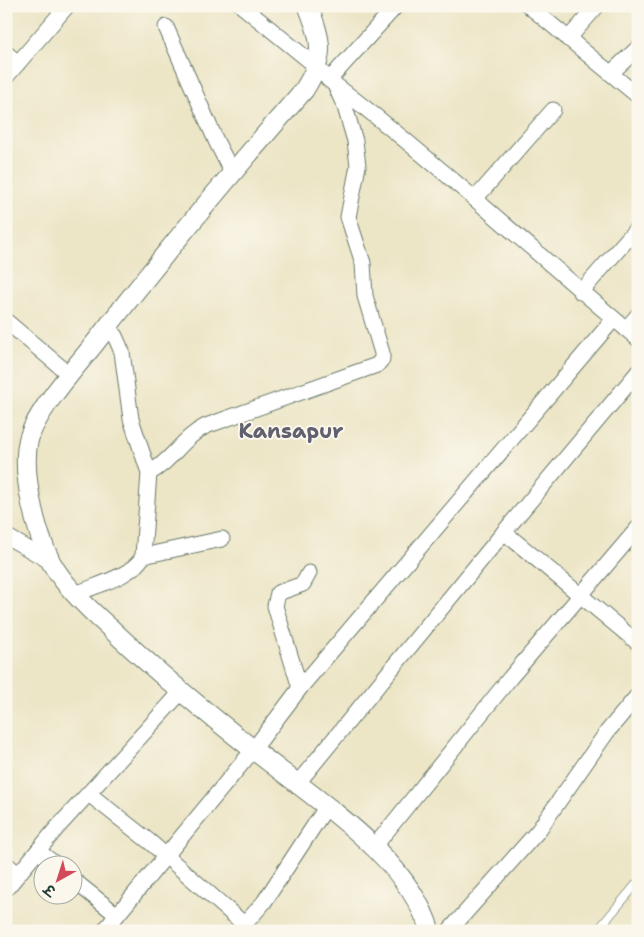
<svg xmlns="http://www.w3.org/2000/svg" width="644" height="937" viewBox="0 0 644 937" font-family="'Shantell Sans','Playpen Sans Deva',sans-serif">
  <style>
    .lines { fill: none; stroke-linecap: round; stroke-linejoin: round }
    .service-casing { stroke: #677867; stroke-width: 9 }
    .minor-casing { stroke: #677867; stroke-width: 17 }
    .tertiary-casing { stroke: #677867; stroke-width: 21 }
    .service { stroke: #fff; stroke-width: 8 }
    .minor { stroke: #fff; stroke-width: 15 }
    .tertiary { stroke: #fff; stroke-width: 19 }
    .labels { text-anchor: middle; dominant-baseline: central; stroke-width: 4; stroke-linejoin: round; paint-order: stroke }
    .quarter-label { font-size: 21px; font-weight: bold; fill: #60606e; stroke: #fbf7ec }
  </style>
  <rect width="100%" height="100%" fill="#fbf7ec"/>
  <filter id="ink" filterUnits="userSpaceOnUse"><feTurbulence type="fractalNoise" baseFrequency=".02" numOctaves="2"/><feDisplacementMap in="SourceGraphic" scale="10" xChannelSelector="R" yChannelSelector="G"/><feConvolveMatrix kernelMatrix="1 2 1 2 8 2 1 2 1" color-interpolation-filters="sRGB"/></filter>
  <filter id="wash" filterUnits="userSpaceOnUse"><feTurbulence type="fractalNoise" baseFrequency=".0096" numOctaves="4" result="noise"/><feDisplacementMap in="SourceGraphic" scale="20" xChannelSelector="R" yChannelSelector="G"/><feGaussianBlur stdDeviation="1.12" result="paint"/><feColorMatrix in="noise" values="0 0 0 0 0 0 0 0 0 0 0 0 0 0 0 0 0 1.4 0 .05"/><feComposite in="paint" operator="in"/></filter>
  <g filter="url(#wash)">
    <rect width="100%" height="100%" fill="#ece5c6"/>
  </g>
  <g filter="url(#ink)">
    <g class="lines">
      <defs>
        <polyline id="service" points="597,931 638,882"/>
        <g id="minor">
          <path d="M 242,6 L 317,67 L 329,80 C 436,161 535,253 638,339"/>
          <polyline points="529,6 638,96"/>
          <polyline points="166,27 217,143 232,172"/>
          <polyline points="568,39 597,6"/>
          <polyline points="6,53 18,63"/>
          <polyline points="611,73 638,48"/>
          <polyline points="6,77 67,6"/>
          <polyline points="329,80 396,6"/>
          <polyline points="475,199 553,110"/>
          <polyline points="581,292 638,227"/>
          <polyline points="6,321 70,375"/>
          <polyline points="626,329 638,315"/>
          <path d="M 149,473 C 171,462 183,437 206,426 L 377,365 L 382,359 L 382,353 L 365,296 L 363,263 L 348,217 L 358,166 L 355,141 L 345,107 L 335,85"/>
          <polyline points="504,532 638,643"/>
          <polyline points="6,536 51,562"/>
          <polyline points="143,556 222,539"/>
          <path d="M 76,594 C 96,585 133,576 143,556 L 149,473 L 131,419 L 122,352 L 115,336 L 107,327"/>
          <polyline points="300,688 275,606 278,593 303,584 309,573"/>
          <polyline points="297,784 504,532 638,372"/>
          <polyline points="89,794 150,842 245,925"/>
          <polyline points="374,847 510,678 638,528"/>
          <polyline points="38,851 55,864"/>
          <polyline points="6,864 18,874"/>
          <polyline points="72,879 117,915"/>
          <polyline points="6,889 56,829 182,691"/>
          <polyline points="104,931 253,750 300,688 613,320"/>
          <polyline points="239,931 264,902 327,806"/>
          <polyline points="449,931 538,831 607,732 638,695"/>
        </g>
        <path id="tertiary" d="M 308,6 C 322,42 326,56 304,90 C 232,172 162,256 95,343 C 76,367 38,409 29,438 C 20,471 36,533 51,562 C 62,583 92,612 110,628 C 164,679 222,726 281,771 C 334,812 410,864 430,931"/>
      </defs>
      <use href="#service" class="service-casing"/>
      <use href="#minor" class="minor-casing"/>
      <use href="#tertiary" class="tertiary-casing"/>
      <use href="#service" class="service"/>
      <use href="#minor" class="minor"/>
      <use href="#tertiary" class="tertiary"/>
    </g>
  </g>
  <g class="labels">
    <g class="quarter-label">
      <text x="291" y="431">Kansapur</text>
    </g>
  </g>
  <rect width="644" height="937" fill="none" stroke="#fbf7ec" stroke-width="25"/>
  <g transform="translate(58 880) rotate(219)"><circle r="24" fill="#fbf7ec" stroke="#a3ada2"/>
  <path d="M0-4L9 19L0 12L-9 19Z" fill="#d1495b"/>
  <text y="-8" font-size="14" font-weight="bold" text-anchor="middle" fill="#1f3d34">उ</text>
  </g>
</svg>
